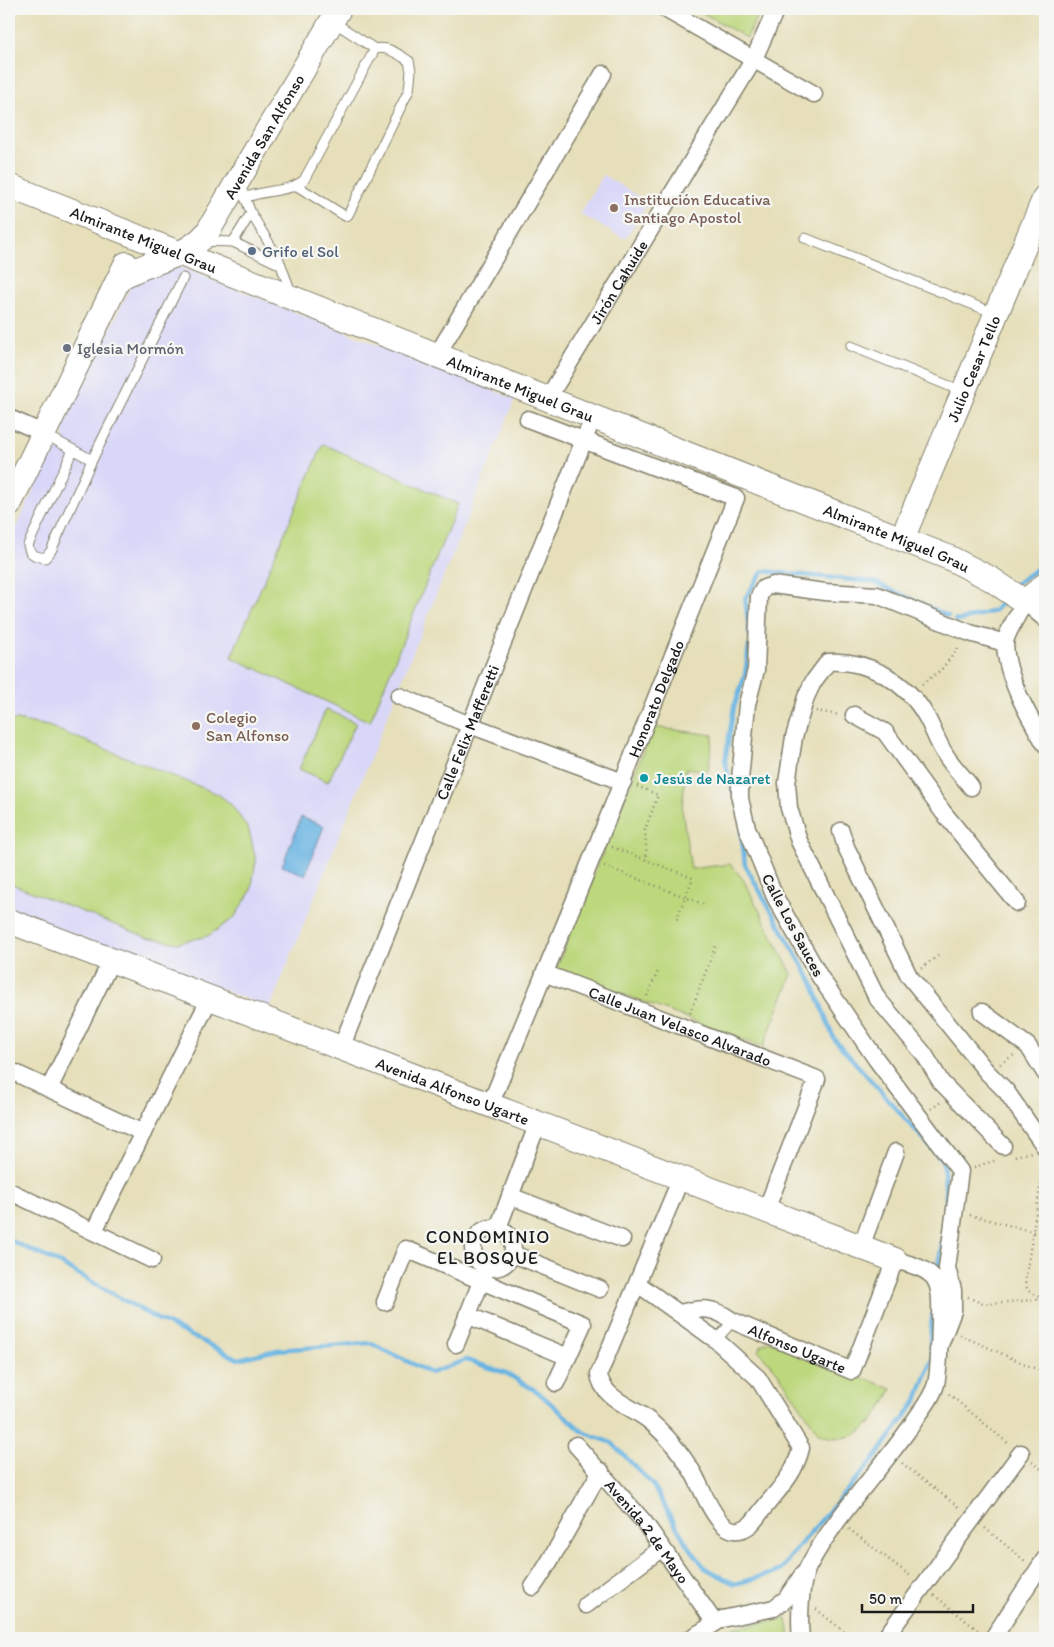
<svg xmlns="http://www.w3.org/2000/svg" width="1054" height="1647" viewBox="0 0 1054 1647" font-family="Itim,sans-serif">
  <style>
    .built { fill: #d9d7f8 }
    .green { fill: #bcd77c; stroke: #6c7a4c }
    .water { fill: #69b4e2; stroke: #42687f }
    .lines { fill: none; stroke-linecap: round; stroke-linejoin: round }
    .stream { stroke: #69b4e2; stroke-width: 4.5 }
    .lane-casing { stroke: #817e6b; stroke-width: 11 }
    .street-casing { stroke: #817e6b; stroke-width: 19 }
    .secondary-casing { stroke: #817e6b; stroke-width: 26 }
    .path { stroke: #817e6b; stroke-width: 2.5; stroke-dasharray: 1 4; stroke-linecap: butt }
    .lane { stroke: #fff; stroke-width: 9 }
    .street { stroke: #fff; stroke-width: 16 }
    .secondary { stroke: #fff; stroke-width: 24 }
    .education-dot { fill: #8d6e63; stroke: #f6f6f2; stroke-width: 2 }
    .service-dot { fill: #5c6f8a; stroke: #f6f6f2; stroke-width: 2 }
    .worship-dot { fill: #6b7280; stroke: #f6f6f2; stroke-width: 2 }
    .culture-dot { fill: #0f9aa8; stroke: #f6f6f2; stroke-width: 2 }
    .labels { text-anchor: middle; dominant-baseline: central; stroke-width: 4.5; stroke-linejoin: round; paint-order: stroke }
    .street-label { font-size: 16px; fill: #1c1c1c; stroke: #f6f6f2 }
    .education-label { font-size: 16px; fill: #785e54; stroke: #f6f6f2; text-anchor: start }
    .service-label { font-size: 16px; fill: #4e5e75; stroke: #f6f6f2; text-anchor: start }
    .worship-label { font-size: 16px; fill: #5b616d; stroke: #f6f6f2; text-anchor: start }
    .culture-label { font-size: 16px; fill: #0d838f; stroke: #f6f6f2; text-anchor: start }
    .neighbourhood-label { font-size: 18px; letter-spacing: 1px; fill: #1c1c1c; stroke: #f6f6f2 }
  </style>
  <rect width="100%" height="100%" fill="#f6f6f2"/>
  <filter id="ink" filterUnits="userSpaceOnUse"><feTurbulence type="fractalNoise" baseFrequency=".02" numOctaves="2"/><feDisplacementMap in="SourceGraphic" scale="10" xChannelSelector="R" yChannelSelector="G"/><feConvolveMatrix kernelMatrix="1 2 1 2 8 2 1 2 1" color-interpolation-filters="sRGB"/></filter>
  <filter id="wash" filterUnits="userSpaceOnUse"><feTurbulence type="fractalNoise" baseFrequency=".0096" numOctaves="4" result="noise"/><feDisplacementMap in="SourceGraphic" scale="20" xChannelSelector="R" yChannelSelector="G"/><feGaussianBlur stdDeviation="1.12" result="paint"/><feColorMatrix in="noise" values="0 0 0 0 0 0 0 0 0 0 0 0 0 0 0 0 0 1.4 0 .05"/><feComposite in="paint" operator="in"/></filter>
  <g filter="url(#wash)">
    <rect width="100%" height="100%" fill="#e6dfba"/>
    <g class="built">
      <polygon points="603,175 648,202 625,239 580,214"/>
      <polygon points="170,263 515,399 270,1008 9,910 9,542 53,449 60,446 64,437 63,428 132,283"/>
    </g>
    <g class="green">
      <polygon points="696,9 760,9 747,38"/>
      <polygon points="323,444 458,504 370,722 231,657"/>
      <polygon points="326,709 356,723 328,782 299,769"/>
      <polygon points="16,720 48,726 218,794 231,804 249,830 256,860 251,891 234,918 208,936 177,943 146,937 9,883 9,721"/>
      <polygon points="653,727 713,735 708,771 686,768 682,809 691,869 730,864 743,879 792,974 763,1047 556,969"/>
      <path d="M 769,1341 L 892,1389 C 877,1419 858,1449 819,1434 L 776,1370 L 758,1351 L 761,1345 Z"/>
      <polygon points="787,1619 790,1638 731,1638 730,1628"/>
    </g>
    <polygon class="water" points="301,817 324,826 305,875 282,866"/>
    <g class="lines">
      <g class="stream">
        <polyline points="1015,584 1045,563"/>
        <polyline points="955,620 958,621 994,611 1005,598"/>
        <polyline points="750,636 745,598 763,571 874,582 948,616"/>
        <polyline points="733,792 725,761 734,707 745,675 749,646"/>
        <polyline points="741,832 745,865 812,982 834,1039 943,1161 947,1210"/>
        <polyline points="9,1240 57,1262 157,1319 238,1359 277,1350 370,1343 431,1373 466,1360 506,1373 538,1392 583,1432 612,1443 652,1484 685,1541 705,1568 735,1584 780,1571 798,1547 875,1458 917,1400 932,1359"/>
        <polyline points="937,1274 946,1218"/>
        <polyline points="931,1351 930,1337 933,1309"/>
      </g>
    </g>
  </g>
  <g filter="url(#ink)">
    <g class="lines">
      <defs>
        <g id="lane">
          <polyline points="324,9 332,21 375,49"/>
          <path d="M 245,198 C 264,189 289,193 304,180 L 375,49 C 388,46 398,54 409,61 L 411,71 L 409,90 L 348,215 L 345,216 L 297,186"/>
          <polyline points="251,213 279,260 292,295"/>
          <polyline points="805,238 994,313"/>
          <polyline points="203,241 233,242 251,213 243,192"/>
          <polyline points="233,242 281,265"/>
          <polyline points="851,346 964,392"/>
          <polyline points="44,434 92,460"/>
          <polyline points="73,450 28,545 30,552 36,556 45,558 51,551 92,460 183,278"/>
          <polyline points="716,1340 733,1321"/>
        </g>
        <g id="street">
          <polyline points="665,9 814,94"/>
          <polyline points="437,355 603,74"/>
          <path id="s1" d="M 548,398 L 754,59 L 776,9"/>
          <polyline points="9,418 43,433"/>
          <path d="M 1045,619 L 1025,602 C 1020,611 1005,635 1005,644 C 1006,677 1029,717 1045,744"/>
          <polyline points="399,696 470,725 623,782"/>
          <polyline points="854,715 885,732 943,812 1017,903"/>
          <path d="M 971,787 C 963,776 952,766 945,754 C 937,742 933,728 926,716 C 907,682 868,659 828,662 L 813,682 L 806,697 L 794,737 L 787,783 L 789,808 L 799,841 L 877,998 L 924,1054 L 941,1082 L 1003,1146"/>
          <polyline points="841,831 846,847 909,976 987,1072 1006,1091 1045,1147"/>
          <path id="s2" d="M 544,973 L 817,1079 L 766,1210"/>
          <polyline points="982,1012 1028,1046 1045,1073"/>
          <path id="s3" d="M 341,1048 L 588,430"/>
          <polyline points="9,1070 143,1133"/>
          <polyline points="49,1089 111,961"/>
          <path id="s4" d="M 490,1105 L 581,885 L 736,498 L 528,419"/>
          <polyline points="9,1191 152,1260"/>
          <polyline points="510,1196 622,1239"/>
          <circle cx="493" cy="1248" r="20"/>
          <polyline points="498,1228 538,1123"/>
          <polyline points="94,1231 210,998"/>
          <polyline points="861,1247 896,1152"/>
          <polyline points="513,1254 600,1289"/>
          <path d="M 638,1284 L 716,1340 L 758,1378 L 801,1448 C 795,1474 779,1489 763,1509 C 759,1514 755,1520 751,1524 C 720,1550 703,1487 692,1471 C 681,1453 664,1432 647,1419 C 629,1405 602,1398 599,1374 L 681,1178"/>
          <polyline points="385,1302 406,1249 583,1324 556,1383"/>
          <path id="s5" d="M 680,1313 C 703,1307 713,1307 733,1321 L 852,1371 L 895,1260 C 940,1272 941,1278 940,1323 C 939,1342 940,1366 936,1384 C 932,1399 919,1413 911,1426 C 878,1473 835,1516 808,1567 C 800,1582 799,1621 801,1638"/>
          <polyline points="467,1315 568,1357"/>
          <polyline points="456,1344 485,1272"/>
          <polyline points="938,1350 953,1311 953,1290 947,1268 960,1171 876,1059 820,977 775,897 747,828 740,799 740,780 747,704 756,670 759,596 764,588 773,585 825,592 877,595 970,633 1005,643"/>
          <path id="s6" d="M 576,1445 L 644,1522 L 715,1623"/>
          <path d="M 533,1587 C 559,1550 577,1509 601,1471"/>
          <polyline points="586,1605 662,1548"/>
          <polyline points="691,1638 722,1619 774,1608 786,1599 803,1574"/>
          <polyline points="885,1638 1021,1453"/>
          <polyline points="993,1638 1045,1559"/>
        </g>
        <g id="secondary">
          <path id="s7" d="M 9,186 L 950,558 L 991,579 L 1025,602 L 1045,585"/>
          <path id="s8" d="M 120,278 C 149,260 184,260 207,233 L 339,9"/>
          <polyline points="9,505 126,264"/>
          <path id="s9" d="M 902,539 L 1045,197"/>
          <path id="s10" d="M 9,921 L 895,1260"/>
        </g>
      </defs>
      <use href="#lane" class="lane-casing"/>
      <use href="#street" class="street-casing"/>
      <use href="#secondary" class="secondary-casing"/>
      <g class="path">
        <polyline points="922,684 941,670 960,646"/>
        <polyline points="816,711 840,715"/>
        <polyline points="756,782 773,783"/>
        <polyline points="637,786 658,795 645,830 647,860"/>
        <polyline points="612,847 693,878 676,921"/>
        <polyline points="604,866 706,905"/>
        <polyline points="921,968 938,956"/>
        <polyline points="647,996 659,969"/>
        <polyline points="690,1013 716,945"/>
        <polyline points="1000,1064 1014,1055"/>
        <polyline points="931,1109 941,1102"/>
        <polyline points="1015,1156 1032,1152"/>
        <polyline points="974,1167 997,1160"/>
        <polyline points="970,1215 1034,1232"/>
        <polyline points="968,1297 983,1304 1045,1299"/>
        <polyline points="1043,1299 1028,1291 1025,1282 1044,1162"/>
        <polyline points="960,1335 1045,1373"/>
        <polyline points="949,1394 1010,1445"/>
        <polyline points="1032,1462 1045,1472"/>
        <polyline points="902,1463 961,1509"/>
        <polyline points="985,1528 1025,1561"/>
        <polyline points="849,1529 912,1577"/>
        <polyline points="934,1595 980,1632"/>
        <polyline points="816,1609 852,1638"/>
      </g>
      <use href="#lane" class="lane"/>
      <use href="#street" class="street"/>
      <use href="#secondary" class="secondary"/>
    </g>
  </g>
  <g class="education-dot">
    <circle cx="614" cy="208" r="5"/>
    <circle cx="196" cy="726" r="5"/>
  </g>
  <circle class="service-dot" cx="252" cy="251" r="5"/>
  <circle class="worship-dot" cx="67" cy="348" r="5"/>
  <circle class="culture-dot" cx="644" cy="778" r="5"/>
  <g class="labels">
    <g class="street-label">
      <text stroke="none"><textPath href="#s8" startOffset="211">Avenida San Alfonso</textPath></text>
      <text stroke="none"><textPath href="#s7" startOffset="145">Almirante Miguel Grau</textPath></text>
      <text stroke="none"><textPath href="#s1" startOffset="136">Jirón Cahuide</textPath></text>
      <text stroke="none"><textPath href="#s9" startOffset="185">Julio Cesar Tello</textPath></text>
      <text stroke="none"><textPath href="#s7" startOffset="550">Almirante Miguel Grau</textPath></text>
      <text stroke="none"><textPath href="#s7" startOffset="955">Almirante Miguel Grau</textPath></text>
      <text stroke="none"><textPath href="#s4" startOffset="439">Honorato Delgado</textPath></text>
      <text stroke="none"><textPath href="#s3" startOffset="340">Calle Felix Mafferetti</textPath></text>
      <text transform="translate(793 925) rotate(62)">Calle Los Sauces</text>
      <text stroke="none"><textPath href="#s2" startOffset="146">Calle Juan Velasco Alvarado</textPath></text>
      <text stroke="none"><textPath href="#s10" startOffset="475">Avenida Alfonso Ugarte</textPath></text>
      <text stroke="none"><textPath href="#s5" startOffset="126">Alfonso Ugarte</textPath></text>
      <text stroke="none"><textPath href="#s6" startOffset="112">Avenida 2 de Mayo</textPath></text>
    </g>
    <g class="education-label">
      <text x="624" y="199">Institución Educativa<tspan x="624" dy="18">Santiago Apostol</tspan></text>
      <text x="206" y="717">Colegio<tspan x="206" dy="18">San Alfonso</tspan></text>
    </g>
    <g class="service-label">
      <text x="262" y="251">Grifo el Sol</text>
    </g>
    <g class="worship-label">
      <text x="77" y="348">Iglesia Mormón</text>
    </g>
    <g class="culture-label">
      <text x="654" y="778">Jesús de Nazaret</text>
    </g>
    <g class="neighbourhood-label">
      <text x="488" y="1237">CONDOMINIO<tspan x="488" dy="21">EL BOSQUE</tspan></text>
    </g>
  </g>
  <rect width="1054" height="1647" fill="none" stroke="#f6f6f2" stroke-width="30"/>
  <path d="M862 1604v8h111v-8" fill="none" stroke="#1c1c1c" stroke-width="2.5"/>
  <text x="869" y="1604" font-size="15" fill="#1c1c1c" stroke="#f6f6f2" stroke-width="4" paint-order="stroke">50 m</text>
</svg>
